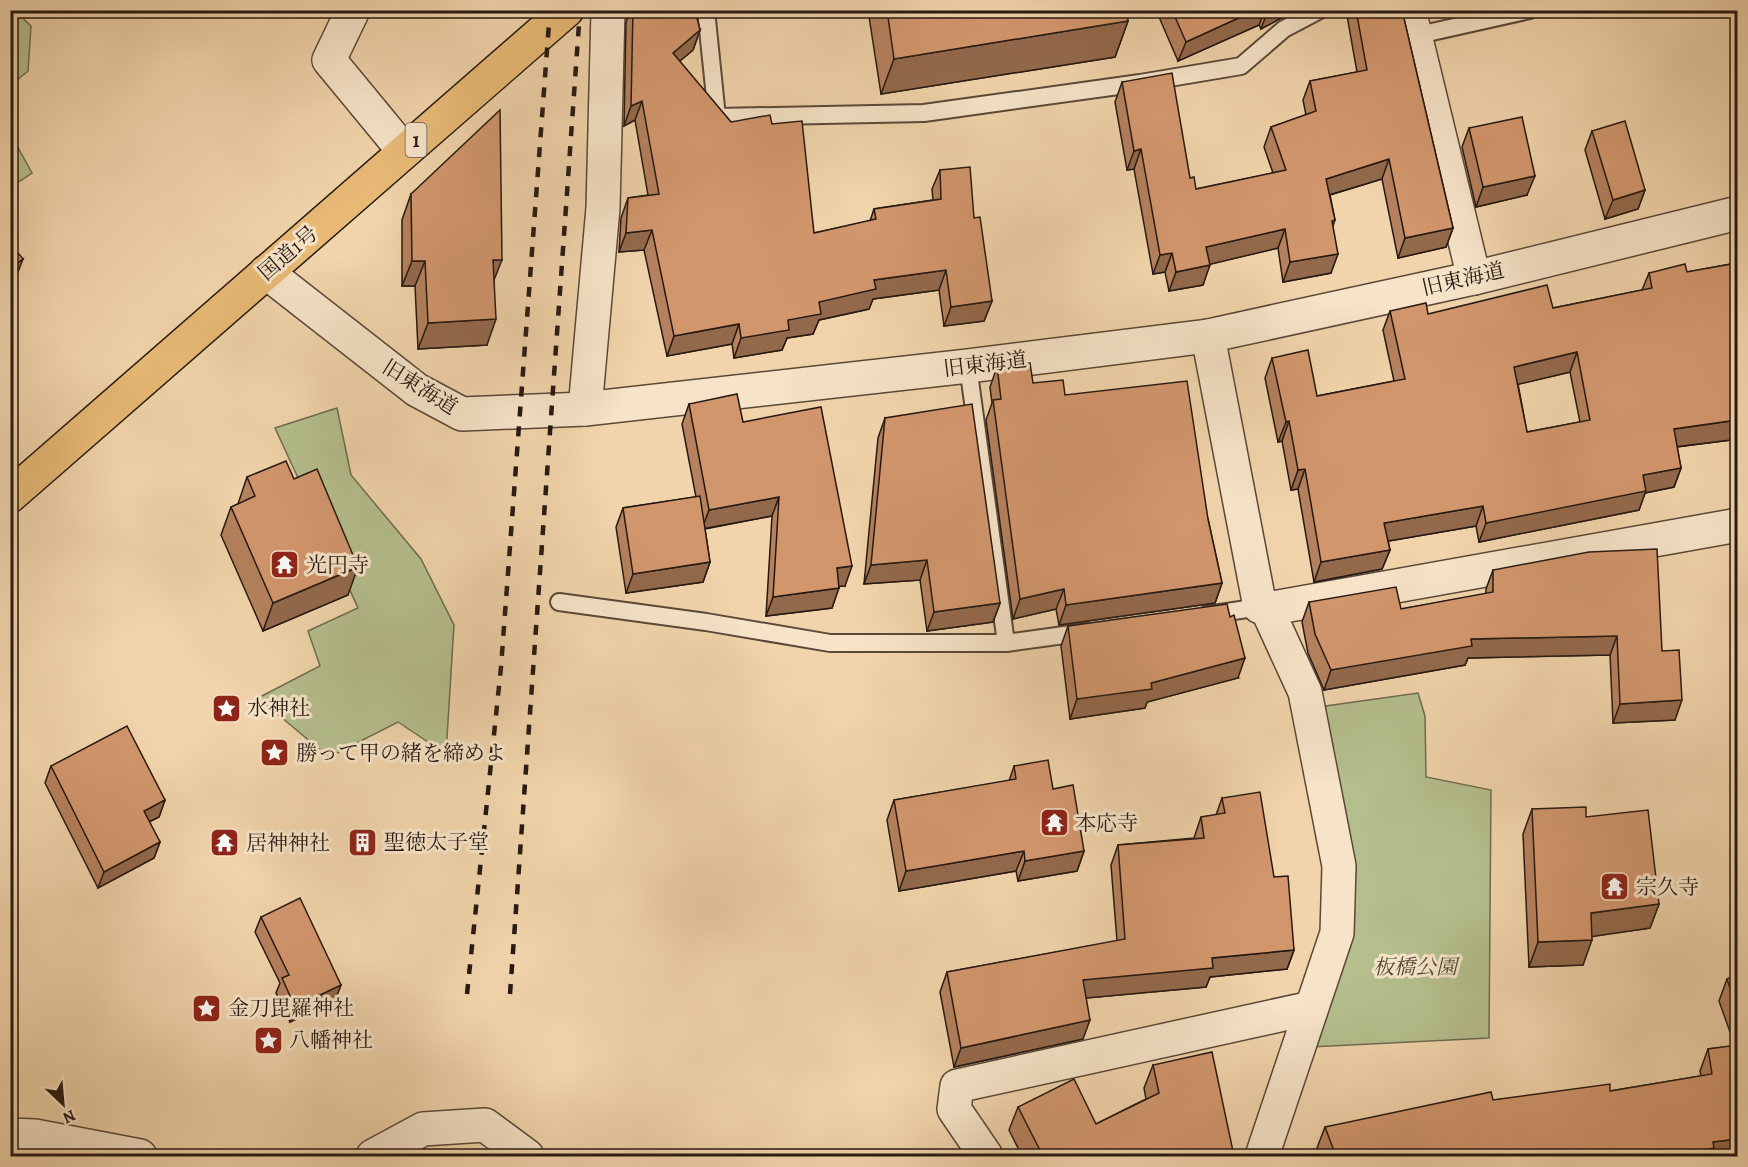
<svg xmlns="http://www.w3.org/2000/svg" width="1748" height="1167" viewBox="0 0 1748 1167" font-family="Alegreya,'Noto Serif JP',serif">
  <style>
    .green { fill: #b5be8d; stroke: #6e6c50; stroke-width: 1.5 }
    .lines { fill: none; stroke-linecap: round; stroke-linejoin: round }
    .service-casing { stroke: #594838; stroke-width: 20 }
    .minor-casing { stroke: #594838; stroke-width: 36 }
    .tertiary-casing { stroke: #594838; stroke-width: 36 }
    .trunk-casing { stroke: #261912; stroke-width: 36 }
    .service { stroke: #f6e3c8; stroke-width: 16 }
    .minor { stroke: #f6e3c8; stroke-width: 33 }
    .tertiary { stroke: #f6e3c8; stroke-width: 33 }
    .trunk { stroke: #e8ba76; stroke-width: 33 }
    .rail { stroke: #261912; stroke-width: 4.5; stroke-dasharray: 10 10; stroke-linecap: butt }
    .wall { fill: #b5815e; stroke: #261912; stroke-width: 1.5; fill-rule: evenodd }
    .shaded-wall { fill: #93694c; stroke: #261912; stroke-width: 1.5 }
    .building { fill: #d2966d; stroke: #261912; stroke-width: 1.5; fill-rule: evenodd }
    .labels { text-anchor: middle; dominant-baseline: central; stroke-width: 6; stroke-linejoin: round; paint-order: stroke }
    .shield { fill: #f6e3c8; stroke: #645649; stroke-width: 1.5 }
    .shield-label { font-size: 20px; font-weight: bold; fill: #261912 }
    .street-label { font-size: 21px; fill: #261912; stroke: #f6e3c8 }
    .poi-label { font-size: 21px; fill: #261912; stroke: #f6e3c8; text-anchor: start }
    .park-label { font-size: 21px; font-style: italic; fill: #514b37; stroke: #f6e3c8 }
  </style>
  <rect width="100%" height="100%" fill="#f1d4ab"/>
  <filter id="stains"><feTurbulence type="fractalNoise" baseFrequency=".00333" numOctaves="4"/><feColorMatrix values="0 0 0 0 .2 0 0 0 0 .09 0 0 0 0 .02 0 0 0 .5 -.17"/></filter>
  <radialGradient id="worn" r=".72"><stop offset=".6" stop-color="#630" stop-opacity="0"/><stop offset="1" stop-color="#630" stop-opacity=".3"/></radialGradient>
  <g class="green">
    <polygon points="11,10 15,11 31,26 28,71 11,85"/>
    <polygon points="10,133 32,173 11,187 10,187"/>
    <polygon points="337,408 351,475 421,559 454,625 446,754 398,722 329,757 258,698 320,666 308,631 358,608 275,428"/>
    <polygon points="1418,693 1425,716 1426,777 1491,790 1489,1038 1311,1047 1346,933 1319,707"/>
  </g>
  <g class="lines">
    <defs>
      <g id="service">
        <polyline points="706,10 717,117 924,113 1140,83 1241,66 1284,29 1320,10"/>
        <polyline points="1414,36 1530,10"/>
        <polyline points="968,366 1006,643"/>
        <polyline points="559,602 706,622 830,643 1006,643 1086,632"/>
        <polyline points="1207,615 1260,607"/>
      </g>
      <g id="minor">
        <polyline points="353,10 329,60 404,151"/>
        <polyline points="1409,10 1474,278"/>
        <polyline points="1208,336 1260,607 1267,609 1738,525"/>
        <polyline points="585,409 603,208 608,10"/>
        <polyline points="10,1135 35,1136 140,1156"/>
        <polyline points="373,1156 423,1129 485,1125 527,1156"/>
        <polyline points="986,1156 954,1109 957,1086 1311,1008"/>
        <polyline points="1262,1156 1337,933 1339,866 1305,692 1267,609"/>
      </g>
      <polyline id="tertiary" points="266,272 417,390 462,414 585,409 968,366 1208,336 1474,278 1738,213"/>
      <polyline id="trunk" points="10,496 567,10"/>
    </defs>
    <use href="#service" class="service-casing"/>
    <use href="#minor" class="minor-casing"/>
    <use href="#tertiary" class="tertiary-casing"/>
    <use href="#trunk" class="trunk-casing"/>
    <use href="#service" class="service"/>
    <use href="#minor" class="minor"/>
    <use href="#tertiary" class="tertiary"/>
    <use href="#trunk" class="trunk"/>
    <g class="rail">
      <polyline points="467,994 501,667 550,10"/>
      <polyline points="510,994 580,10"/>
    </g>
  </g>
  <g class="wall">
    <polygon points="631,10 695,10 700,30 693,50 679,61 731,122 772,124 814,233 870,221 874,209 933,200 932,189 940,170 974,218 992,301 984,321 944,326 939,290 873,299 869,309 819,320 813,334 787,338 782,350 734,358 732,344 667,356 644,250 619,252 621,218 628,198 648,195 635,120 624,126 626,22"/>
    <polygon points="868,10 1126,10 1128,21 1115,57 881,94"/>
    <polygon points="1156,10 1296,10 1261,29 1259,25 1178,61"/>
    <polygon points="1346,10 1402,10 1453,228 1446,247 1398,258 1382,179 1330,195 1335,220 1333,226 1331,273 1283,282 1278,248 1209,264 1203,285 1169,291 1165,272 1153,274 1134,169 1127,170 1115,102 1122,82 1190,178 1196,189 1273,173 1264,147 1271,127 1306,115 1303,100 1310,81 1357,72"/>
    <polygon points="1469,128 1527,195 1476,207 1462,147"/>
    <polygon points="1592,131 1645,190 1638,209 1605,219 1585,150"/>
    <polygon points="411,194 494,281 487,345 418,349 415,286 402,286 402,220"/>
    <path d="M 1737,263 L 1737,469 L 1731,440 L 1677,447 L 1681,468 L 1674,487 L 1645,493 L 1639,510 L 1479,542 L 1476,526 L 1388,541 L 1390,550 L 1382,569 L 1314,582 L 1298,489 L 1291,490 L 1282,441 L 1278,442 L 1265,378 L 1272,358 L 1317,396 L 1394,381 L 1383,330 L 1390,311 L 1428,314 L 1553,308 L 1642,290 L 1649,273 L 1687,272 ZM 1570,372 L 1580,422 L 1527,432 L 1518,384 Z"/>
    <polygon points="997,367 1033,383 1065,395 1208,519 1222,583 1215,603 1059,625 1056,609 1013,619 986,420 992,403 990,387"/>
    <polygon points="689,404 743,422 845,586 839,586 832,608 766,616 772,516 705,529 710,562 703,582 626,593 616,527 623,508 696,497 682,424"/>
    <polygon points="885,418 1000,603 993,622 927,631 920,580 864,584 878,438"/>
    <polygon points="247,477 348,595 263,631 221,535 231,507 238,504"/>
    <polygon points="1493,570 1662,651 1675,720 1613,723 1610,655 1468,658 1465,665 1324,690 1308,653 1302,622 1309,602 1401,609 1486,594 1486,589"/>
    <polygon points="1068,626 1238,678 1147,702 1145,708 1070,719 1061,646"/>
    <polygon points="51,766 165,800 159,817 149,822 160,842 154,858 98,888 45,783"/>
    <polygon points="1014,766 1053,789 1084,851 1077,871 1018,881 1016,871 899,891 887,820 894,800 1009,781"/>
    <polygon points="1222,798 1274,877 1294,950 1287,969 1210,977 1206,987 1086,998 1083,1039 954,1067 940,992 947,972 1117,941 1111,865 1118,845 1194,838 1201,817 1216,815"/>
    <polygon points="1532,809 1586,817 1659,904 1650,928 1592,936 1583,965 1529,967 1523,834"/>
    <polygon points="261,917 341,985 335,1000 290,1022 276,993 280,983 255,932"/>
    <polygon points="1737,975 1737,1156 1320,1156 1317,1148 1325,1127 1493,1100 1610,1091 1701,1076 1700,1071 1708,1049 1735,1046 1719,1001 1727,979"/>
    <polygon points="1153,1065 1234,1156 1022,1156 1009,1130 1018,1107 1096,1124 1146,1099 1144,1088"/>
  </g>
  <g class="shaded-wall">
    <polygon points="1256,10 1265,10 1259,25 1178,61 1186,42"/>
    <polygon points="1268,10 1296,10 1261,29"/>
    <polygon points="1432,10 1454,10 1430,16"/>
    <polygon points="1128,21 1115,57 881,94 894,59"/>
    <polygon points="700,30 693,50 666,73 673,53"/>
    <polygon points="642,101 635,120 624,126 631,106"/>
    <polygon points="1141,149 1134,169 1127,170 1134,151"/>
    <polygon points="1389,159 1382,179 1319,198 1326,179"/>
    <polygon points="1535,176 1527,195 1476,207 1483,187"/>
    <polygon points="1645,190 1638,209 1605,219 1613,200"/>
    <polygon points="1453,228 1446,247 1398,258 1405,238"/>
    <polygon points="1285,229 1278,248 1199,267 1206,247"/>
    <polygon points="652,230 644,250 619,252 626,233"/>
    <polygon points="1172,253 1165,272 1153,274 1160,255"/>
    <polygon points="1338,254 1331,273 1283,282 1290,262"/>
    <polygon points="23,259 13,285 10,287 10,268"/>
    <polygon points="493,260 502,260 492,285"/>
    <polygon points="412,261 425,261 415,286 402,286"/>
    <polygon points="1210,265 1203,285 1169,291 1176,272"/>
    <polygon points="946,270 939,290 873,299 869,309 819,320 813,334 787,338 782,350 734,358 741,338 788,320 819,302 874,280"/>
    <polygon points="992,301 984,321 944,326 951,307"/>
    <polygon points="496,319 487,345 418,349 428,323"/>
    <polygon points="739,324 732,344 667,356 674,336"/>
    <polygon points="1577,352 1570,372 1507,387 1514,367"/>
    <polygon points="1737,420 1731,440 1666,448 1674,429"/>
    <polygon points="1289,421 1282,441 1278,442 1286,422"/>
    <polygon points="1681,468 1674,487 1645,493 1639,510 1479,542 1486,523 1643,475"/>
    <polygon points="1305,469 1298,489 1291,490 1298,470"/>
    <polygon points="779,497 772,516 702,529 709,510"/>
    <polygon points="1483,506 1476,526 1377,543 1384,523"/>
    <polygon points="1390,550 1382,569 1314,582 1321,562"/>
    <polygon points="927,560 920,580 864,584 871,565"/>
    <polygon points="710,562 703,582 626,593 633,574"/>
    <polygon points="852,566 845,586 829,587 837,568"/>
    <polygon points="358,567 348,595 263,631 273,603"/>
    <polygon points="1222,583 1215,603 1059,625 1066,605"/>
    <polygon points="839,588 832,608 766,616 773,597"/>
    <polygon points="1064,589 1056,609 1013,619 1020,599"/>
    <polygon points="1000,603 993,622 927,631 934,612"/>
    <polygon points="1617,636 1610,655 1468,658 1465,665 1324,690 1331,670 1471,639"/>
    <polygon points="1245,658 1238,678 1147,702 1145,708 1070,719 1077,699 1151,683"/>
    <polygon points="1682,700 1675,720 1613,723 1620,704"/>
    <polygon points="165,800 159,817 138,827 144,811"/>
    <polygon points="160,842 154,858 98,888 104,872"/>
    <polygon points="1024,851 1016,871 899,891 906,871"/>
    <polygon points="1084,851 1077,871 1018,881 1025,861"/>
    <polygon points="1659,904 1650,928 1582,938 1591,913"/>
    <polygon points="1592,940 1583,965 1529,967 1538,942"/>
    <polygon points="1294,950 1287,969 1210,977 1206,987 1076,999 1083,980 1212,958"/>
    <polygon points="341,985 335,1000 290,1022 295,1007"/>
    <polygon points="1090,1020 1083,1039 954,1067 961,1048"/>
    <polygon points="1737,1139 1737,1156 1664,1156 1713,1142"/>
  </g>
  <g class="building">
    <polygon points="633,10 695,10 700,30 673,53 731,122 770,115 772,124 802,121 814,233 876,219 874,209 941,199 940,170 970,167 974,218 980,217 992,301 951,307 946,270 874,280 876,289 819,302 821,314 788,320 789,330 741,338 739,324 674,336 652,230 626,233 628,198 659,194 642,101 631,106"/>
    <polygon points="887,10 1126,10 1128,21 894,59"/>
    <polygon points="1172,10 1256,10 1186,42"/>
    <polygon points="1356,10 1402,10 1453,228 1405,238 1389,159 1326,179 1335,220 1332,221 1338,254 1290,262 1285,229 1206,247 1210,265 1176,272 1172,253 1160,255 1141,149 1134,151 1122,82 1172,73 1190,178 1194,177 1196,189 1286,170 1271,127 1316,111 1310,81 1367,70"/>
    <polygon points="500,110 502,260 493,260 496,319 428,323 425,261 412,261 411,194"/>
    <polygon points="1522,117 1535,176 1483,187 1469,128"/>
    <polygon points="1625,121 1645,190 1613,200 1592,131"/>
    <polygon points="10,243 23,259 10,268"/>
    <path d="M 1737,263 L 1737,420 L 1674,429 L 1681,468 L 1643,475 L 1646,491 L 1486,523 L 1483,506 L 1384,523 L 1390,550 L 1321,562 L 1305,469 L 1298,470 L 1289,421 L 1286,422 L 1272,358 L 1308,350 L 1317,396 L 1405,379 L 1390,311 L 1426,303 L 1428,314 L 1547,285 L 1553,308 L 1652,288 L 1649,273 L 1685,264 L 1687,272 ZM 1577,352 L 1590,420 L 1527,432 L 1514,367 Z"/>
    <polygon points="1030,363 1033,383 1063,380 1065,395 1187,381 1208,519 1222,583 1066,605 1064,589 1020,599 993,400 1001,399 997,367"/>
    <polygon points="737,394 743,422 821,407 852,566 837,568 839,588 773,597 779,497 709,510 689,404"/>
    <polygon points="972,404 1000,603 934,612 927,560 871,565 885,418"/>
    <polygon points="286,461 294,479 317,469 358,567 273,603 231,507 255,496 247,477"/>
    <polygon points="700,496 710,562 633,574 623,508"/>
    <polygon points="1657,549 1662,651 1679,650 1682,700 1620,704 1617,636 1471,639 1472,646 1331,670 1315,634 1309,602 1396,587 1401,609 1493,592 1493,570 1589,552"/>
    <polygon points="1227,604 1230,617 1234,615 1245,658 1151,683 1152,689 1077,699 1068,626"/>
    <polygon points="127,726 165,800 144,811 160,842 104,872 51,766"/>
    <polygon points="1048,760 1053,789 1073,785 1084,851 1025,861 1024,851 906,871 894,800 1016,779 1014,766"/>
    <polygon points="1260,792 1274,877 1288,876 1294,950 1212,958 1213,968 1083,980 1090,1020 961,1048 947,972 1125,939 1118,845 1204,838 1201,817 1225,813 1222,798"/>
    <polygon points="1586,807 1586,817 1648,810 1659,904 1591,913 1592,940 1538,942 1532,809"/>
    <polygon points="300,898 341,985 295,1007 282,978 289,975 261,917"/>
    <polygon points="1737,975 1737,1009 1727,979"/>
    <polygon points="1737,1045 1737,1139 1713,1142 1714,1148 1664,1156 1371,1156 1370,1154 1362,1156 1336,1156 1325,1127 1491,1092 1493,1100 1610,1084 1610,1091 1712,1074 1708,1049"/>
    <polygon points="1212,1052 1234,1156 1043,1156 1018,1107 1074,1079 1096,1124 1159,1093 1153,1065"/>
  </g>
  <defs>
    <symbol id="temple-square" viewBox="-11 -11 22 22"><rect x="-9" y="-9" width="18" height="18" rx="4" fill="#8f2418" stroke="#f6e3c8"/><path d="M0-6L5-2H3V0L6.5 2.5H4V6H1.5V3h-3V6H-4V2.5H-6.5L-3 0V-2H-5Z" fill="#fff"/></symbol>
    <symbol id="sight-square" viewBox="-11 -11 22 22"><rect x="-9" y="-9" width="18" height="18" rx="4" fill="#8f2418" stroke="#f6e3c8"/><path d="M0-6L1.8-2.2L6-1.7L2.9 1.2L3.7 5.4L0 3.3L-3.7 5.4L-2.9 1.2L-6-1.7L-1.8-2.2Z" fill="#fff"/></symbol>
    <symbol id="building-square" viewBox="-11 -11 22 22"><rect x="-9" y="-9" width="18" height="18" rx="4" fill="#8f2418" stroke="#f6e3c8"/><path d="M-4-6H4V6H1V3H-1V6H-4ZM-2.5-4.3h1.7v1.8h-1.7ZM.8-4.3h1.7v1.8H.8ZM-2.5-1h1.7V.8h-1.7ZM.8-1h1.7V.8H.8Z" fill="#fff"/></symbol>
  </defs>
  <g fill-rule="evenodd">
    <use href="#temple-square" x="268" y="548" width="33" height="33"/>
    <use href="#sight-square" x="210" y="692" width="33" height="33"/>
    <use href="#sight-square" x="258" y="736" width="33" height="33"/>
    <use href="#temple-square" x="1038" y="806" width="33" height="33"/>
    <use href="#building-square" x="346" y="826" width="33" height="33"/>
    <use href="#temple-square" x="208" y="826" width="33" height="33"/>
    <use href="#temple-square" x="1598" y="870" width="33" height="33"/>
    <use href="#sight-square" x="190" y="992" width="33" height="33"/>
    <use href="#sight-square" x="252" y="1024" width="33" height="33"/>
  </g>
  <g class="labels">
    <rect class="shield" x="405.5" y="123" width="21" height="34" rx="4.5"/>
    <g class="shield-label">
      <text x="416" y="140">1</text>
    </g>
    <g class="street-label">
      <text transform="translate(288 253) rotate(-41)">国道1号</text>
      <text transform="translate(1463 279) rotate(-13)">旧東海道</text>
      <text transform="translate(985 364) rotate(-7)">旧東海道</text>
      <text transform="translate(420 387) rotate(32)">旧東海道</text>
    </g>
    <g class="poi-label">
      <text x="306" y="565">光円寺</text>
      <text x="247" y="708">水神社</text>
      <text x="296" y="753">勝って甲の緒を締めよ</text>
      <text x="1075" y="823">本応寺</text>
      <text x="384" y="842">聖徳太子堂</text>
      <text x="246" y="843">居神神社</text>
      <text x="1636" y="887">宗久寺</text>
      <text x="228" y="1008">金刀毘羅神社</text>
      <text x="289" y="1040">八幡神社</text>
    </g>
    <g class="park-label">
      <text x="1415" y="967">板橋公園</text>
    </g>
  </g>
  <rect width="1748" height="1167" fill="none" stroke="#f1d4ab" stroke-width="36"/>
  <rect x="12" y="12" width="1724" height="1143" fill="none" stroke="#261912" stroke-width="3"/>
  <rect x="18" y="18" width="1712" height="1131" fill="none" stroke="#261912" stroke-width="1.5"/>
  <g transform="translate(63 1104) rotate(154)" stroke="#f6e3c8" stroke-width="4.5" paint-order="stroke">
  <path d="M0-4.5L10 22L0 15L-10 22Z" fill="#261912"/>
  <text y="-9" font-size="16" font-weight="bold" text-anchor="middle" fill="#261912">N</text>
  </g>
  <rect width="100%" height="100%" filter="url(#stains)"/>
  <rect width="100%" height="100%" fill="url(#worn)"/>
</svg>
